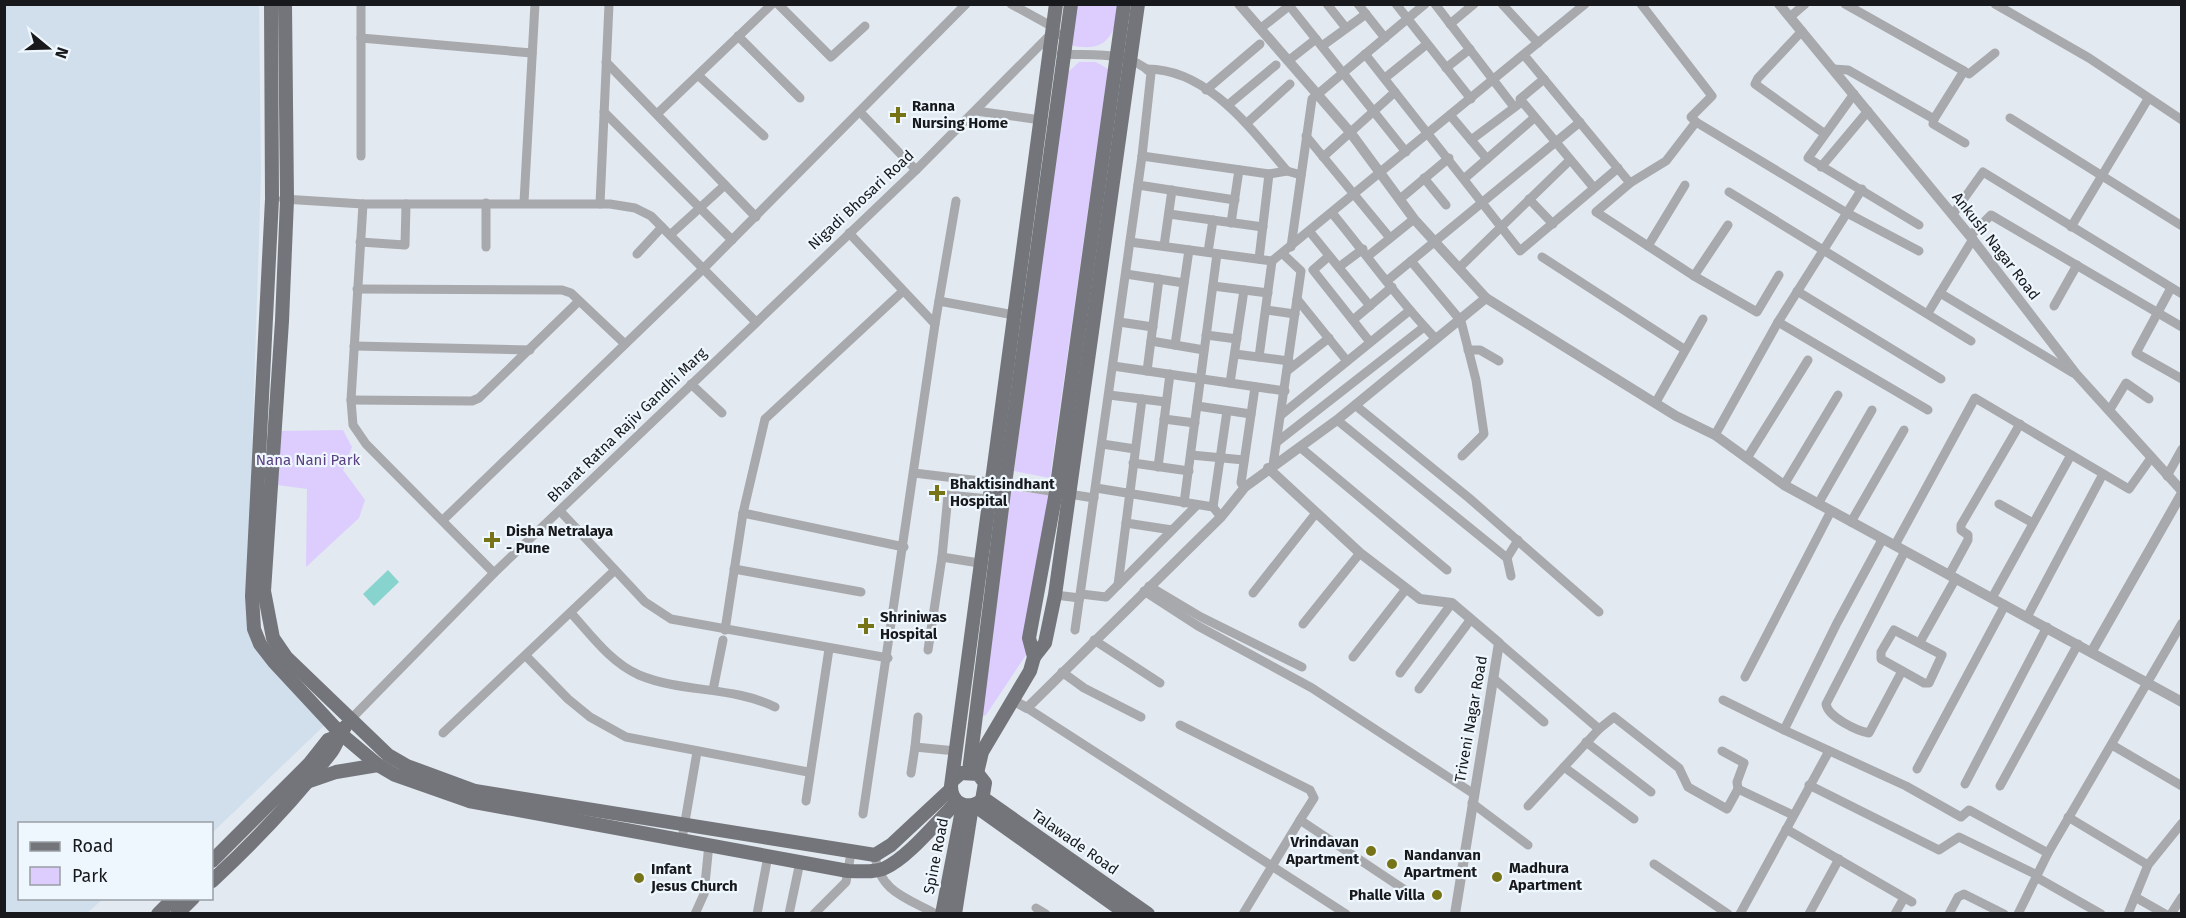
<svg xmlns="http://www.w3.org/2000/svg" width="2186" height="918" viewBox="0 0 2186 918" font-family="'Fira Sans',sans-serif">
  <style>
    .built { fill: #d1dfec }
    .green { fill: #ddcdfe }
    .water { fill: #87d3ce }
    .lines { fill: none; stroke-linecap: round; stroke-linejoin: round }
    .minor { stroke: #a8a9ad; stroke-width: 9 }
    .tertiary { stroke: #a8a9ad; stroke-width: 10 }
    .primary { stroke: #73757b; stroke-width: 14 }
    .poi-dot { fill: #777418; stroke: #eff7fe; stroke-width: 2 }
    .labels { text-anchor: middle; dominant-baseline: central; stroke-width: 4.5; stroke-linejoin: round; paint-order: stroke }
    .poi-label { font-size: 15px; font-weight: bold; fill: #17191c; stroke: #eff7fe; text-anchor: start }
    .street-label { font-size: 15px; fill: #17191c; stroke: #eff7fe }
    .park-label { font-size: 15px; fill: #5b4182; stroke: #eff7fe }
  </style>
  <rect width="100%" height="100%" fill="#e2e9f0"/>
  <polygon class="built" points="5,5 259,5 261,174 247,607 253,637 329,721 212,833 212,824 20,824 20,898 103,899 87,913 5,914"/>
  <g class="green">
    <path d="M 1076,5 L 1120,5 C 1115,35 1106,54 1070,45 Z"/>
    <polygon points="1079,62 1096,62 1108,69 1050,478 1014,471 1067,73"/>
    <polygon points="343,430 352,447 343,470 365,500 359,518 306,567 307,489 277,485 281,431"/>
    <polygon points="1009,490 1049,495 1026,655 986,715 979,718"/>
  </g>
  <polygon class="water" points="388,570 399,582 374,606 363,594"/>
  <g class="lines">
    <g class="minor">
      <polyline points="361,4 361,156"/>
      <polyline points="778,4 831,57 865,26"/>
      <polyline points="1011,4 1053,27"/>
      <polyline points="1288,4 1406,152"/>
      <polyline points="1327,4 1346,28"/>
      <polyline points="1358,4 1385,38"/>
      <polyline points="1396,4 1471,99"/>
      <polyline points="1435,4 1514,107"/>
      <polyline points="1502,4 1538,43"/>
      <polyline points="1641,4 1712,96 1691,117 1696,122 1666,161 1630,183 1596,212 1694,276 1757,312 1779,275"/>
      <polyline points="1995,4 2089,58 2182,120"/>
      <polyline points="1790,17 1805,4"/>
      <polyline points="1450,24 1474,4"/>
      <polyline points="1261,28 1289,6"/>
      <polyline points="1802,31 1758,78 1755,84 1825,134"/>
      <polyline points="738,36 800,98"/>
      <polyline points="361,38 532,53"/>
      <polyline points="1322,46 1366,14"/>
      <path d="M 1061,54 C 1092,56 1128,50 1151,73 L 1142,156 L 1075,630"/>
      <polyline points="1365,54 1520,251 1618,168"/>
      <polyline points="1524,55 1630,183"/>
      <polyline points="1288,61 1316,39"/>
      <polyline points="606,62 756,217"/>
      <polyline points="1446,68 1470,49"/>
      <path d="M 1147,69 C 1208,69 1251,129 1287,171"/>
      <polyline points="1833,69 1848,70 1934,119 1964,71 1845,4"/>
      <polyline points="1964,71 1969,74 1995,53"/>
      <polyline points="699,76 764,136"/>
      <polyline points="1385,78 1427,44"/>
      <polyline points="1544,79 1520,99 1594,188"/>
      <polyline points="1206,90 1260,44"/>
      <polyline points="1854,94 1808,158 1919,225"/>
      <polyline points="1228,105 1276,65"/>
      <polyline points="976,111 1041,120"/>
      <polyline points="604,112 732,240"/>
      <polyline points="861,113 916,170"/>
      <polyline points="657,114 772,4"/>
      <polyline points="1450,115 1487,159"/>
      <polyline points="2010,118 2182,226"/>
      <polyline points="1934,119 1933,124 1965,143"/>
      <polyline points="1696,122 1847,213 1919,251"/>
      <polyline points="1247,123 1290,84"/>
      <polyline points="1306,136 1390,238"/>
      <polyline points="1471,140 1519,104"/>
      <polyline points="1142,156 1269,174 1287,171 1301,175"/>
      <polyline points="1323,157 1395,92"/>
      <polyline points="1821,167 1868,111"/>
      <polyline points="1424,178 1446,205"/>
      <polyline points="1465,178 1534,118"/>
      <polyline points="1138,185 1235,200"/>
      <polyline points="1729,192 1971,341"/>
      <polyline points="283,199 363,204 610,204 635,208 651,216 755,321"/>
      <polyline points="1400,199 1449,158"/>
      <polyline points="1529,199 1553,224"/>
      <polyline points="524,202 535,4"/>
      <polyline points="486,203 486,247"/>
      <polyline points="363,204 351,400 353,425 366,444 494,573"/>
      <polyline points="600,204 609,4"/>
      <path d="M 1332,213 C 1367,255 1398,300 1436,339"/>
      <polyline points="1169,214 1263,227"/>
      <polyline points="1953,214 1983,172 2182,294"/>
      <polyline points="1231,223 1239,170"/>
      <polyline points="2071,227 2148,99"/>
      <polyline points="1310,232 1370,306"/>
      <polyline points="849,233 935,324"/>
      <polyline points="670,235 725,185"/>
      <polyline points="1970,236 1991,215 2182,327"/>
      <polyline points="1973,239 1940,293 2073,373"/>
      <polyline points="360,242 405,245 406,204"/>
      <polyline points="1130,242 1272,261 1585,4"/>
      <polyline points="1164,246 1172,190"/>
      <polyline points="1648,246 1685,185"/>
      <polyline points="1291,247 1312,99 1425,4"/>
      <polyline points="1208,252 1213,220"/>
      <polyline points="637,254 662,227"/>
      <polyline points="1329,256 1313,270 1370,342"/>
      <polyline points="1368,256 1414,219"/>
      <polyline points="1542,257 1684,349"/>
      <polyline points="1259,259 1269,174"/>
      <polyline points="1411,261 1461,321 1476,380 1484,434 1462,456"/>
      <polyline points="1339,267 1363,249"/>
      <polyline points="1459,268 1570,160"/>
      <polyline points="1126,274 1184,283"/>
      <polyline points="1694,276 1728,225"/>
      <polyline points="1388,280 1580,122"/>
      <polyline points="1213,286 1268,293"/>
      <polyline points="2171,288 2136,353 2182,379"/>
      <polyline points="357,289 562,290 571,293 625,344"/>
      <polyline points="1797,291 1941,379"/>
      <polyline points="1297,299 1347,361"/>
      <polyline points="939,301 1014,315"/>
      <polyline points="2054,306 2077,265"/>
      <polyline points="1266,310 1295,314"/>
      <polyline points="1928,313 1940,293"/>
      <polyline points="1353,320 1392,287"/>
      <polyline points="1119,322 1153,327"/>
      <polyline points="1778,322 1928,410"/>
      <polyline points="1206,335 1237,339"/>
      <polyline points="1151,341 1204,350"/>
      <polyline points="1175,345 1189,250"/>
      <polyline points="354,346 530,350"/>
      <polyline points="1468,350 1480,350 1499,361"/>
      <polyline points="1235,354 1289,361"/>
      <polyline points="1259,357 1272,261"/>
      <polyline points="1113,366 1285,391"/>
      <polyline points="1147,371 1159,279"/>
      <polyline points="1287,371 1329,338"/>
      <polyline points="1230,383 1244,290"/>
      <polyline points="691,384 722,413"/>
      <polyline points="1109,395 1166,402"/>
      <polyline points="351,400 472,401 479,398 579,301"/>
      <polyline points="1656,402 1703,319"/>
      <polyline points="1355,405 1469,498 1599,612"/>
      <polyline points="1197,406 1251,414"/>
      <polyline points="2109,411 2126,383 2149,399"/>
      <polyline points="1281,415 1409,311"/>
      <polyline points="1164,419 1195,423"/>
      <polyline points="1337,420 1507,558"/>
      <polyline points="1715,435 1778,322 1862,189"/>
      <polyline points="1277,442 1424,327"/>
      <polyline points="1102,444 1135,449"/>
      <polyline points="1301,448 1447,570"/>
      <polyline points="1191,455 1244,460"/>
      <polyline points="1747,458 1808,360"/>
      <polyline points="1133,463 1189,471"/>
      <polyline points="1273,465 1301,271 1283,254"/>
      <polyline points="1158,467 1170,374"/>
      <polyline points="914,473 1005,484 1094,498"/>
      <polyline points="2167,476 2182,449"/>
      <polyline points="1784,485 1838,395"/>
      <polyline points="1245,487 1241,483 1255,387"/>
      <polyline points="1096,488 1213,507 1221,517"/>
      <polyline points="1184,503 1217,254"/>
      <polyline points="1818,504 1872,410"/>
      <polyline points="1999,504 2033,523"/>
      <polyline points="1213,507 1227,411"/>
      <polyline points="560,511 645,602 671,619 888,658"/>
      <polyline points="743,513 904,547"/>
      <polyline points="443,520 704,268 966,4"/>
      <polyline points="1851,522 1904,430"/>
      <polyline points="1126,523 1172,530"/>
      <polyline points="1882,540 1837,623 1784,730 1906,786 1961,817 1969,810 2048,853"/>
      <polyline points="1895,545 1975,398 2129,489 2151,458"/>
      <polyline points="979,563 942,557 948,495 988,499"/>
      <polyline points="734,569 861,592"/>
      <polyline points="1949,575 1968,540 1968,535 1961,530 1961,525 2020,424"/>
      <polyline points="1511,576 1507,558 1518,540"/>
      <polyline points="1118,585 1142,399"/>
      <polyline points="1149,586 1201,617 1302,667"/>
      <polyline points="1144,591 1198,626 1312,688 1474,794"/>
      <polyline points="1253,593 1316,513"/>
      <polyline points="1081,594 1106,597 1197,505"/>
      <polyline points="1055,595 1080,598"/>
      <polyline points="1992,598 2071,455"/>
      <path d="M 571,613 C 591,635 611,663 639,675 C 682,693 733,686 775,707"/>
      <polyline points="2027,617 2103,474"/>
      <polyline points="1303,624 1360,553"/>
      <polyline points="725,630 743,513 765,419 902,292"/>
      <polygon points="1894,630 1942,655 1929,683 1924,683 1881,659 1881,652"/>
      <polyline points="1094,640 1160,683"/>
      <polyline points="1920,642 1956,578"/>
      <polyline points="1499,643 1599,729 1528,806"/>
      <polyline points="928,650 942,557"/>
      <polyline points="526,656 568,699 590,717 626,737 808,772"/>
      <polyline points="1353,657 1406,589"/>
      <path d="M 1902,671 L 1869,733 C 1857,731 1828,717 1826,704 L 1905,551"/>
      <polyline points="1062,672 1084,688 1141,717"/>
      <polyline points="1400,673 1452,603"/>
      <polyline points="1745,677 1831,511"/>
      <polyline points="1493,678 1544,722"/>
      <polyline points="1419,689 1471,619"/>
      <polyline points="713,690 723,640"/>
      <polyline points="1723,700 1784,730"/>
      <polyline points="1027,708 1346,914"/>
      <polyline points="349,721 494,573 916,170 1052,33 1066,36"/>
      <polyline points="1180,725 1310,790 1314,798 1300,820"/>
      <polyline points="1599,729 1614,717 1679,768 1688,787 1727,809 1738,789 1793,815"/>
      <polyline points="443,733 615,570"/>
      <polyline points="1586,742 1651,792"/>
      <polyline points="2112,745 2182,786"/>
      <polyline points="915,747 918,717"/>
      <polyline points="1722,751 1744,763 1737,782 1738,789"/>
      <polyline points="1564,767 1634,819"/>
      <polyline points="1917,769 2005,605"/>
      <polyline points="911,773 915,747 956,751"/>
      <polyline points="1965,784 2047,627"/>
      <polyline points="1809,785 1939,850 1959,837 2037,875"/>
      <polyline points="2000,786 2078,644"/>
      <polyline points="806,801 829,649"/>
      <polyline points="1472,803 1528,845"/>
      <polyline points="863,814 935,324 956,201"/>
      <polyline points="2068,817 2148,865"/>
      <polyline points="1786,829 1912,902"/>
      <polyline points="682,839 697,752"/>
      <path d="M 875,855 C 879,892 907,898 936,914"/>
      <polyline points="1654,864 1728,914"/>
      <polyline points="2036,877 2101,914"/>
      <polyline points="2135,897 2165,914"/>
      <polyline points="1036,908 1046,914"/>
      <polyline points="695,914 704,894 709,844"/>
      <polyline points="757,914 768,856"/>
      <polyline points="789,914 800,862"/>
      <polyline points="814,914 846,882 851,853"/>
      <polyline points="1243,914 1300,820 1408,892"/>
      <polyline points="1740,914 1829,751"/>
      <polyline points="1809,914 1839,859"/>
      <polyline points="1895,914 1904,898"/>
      <polyline points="1949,914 1958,897 1964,894 2004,914"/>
      <polyline points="2018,914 2048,853 2182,623"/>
      <polyline points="2128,914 2148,865 2182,823"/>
      <polyline points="2171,914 2182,897"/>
    </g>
    <g class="tertiary">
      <polyline points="1239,4 1350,132 1414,219 1486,298 1676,416 1715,435 1784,485 2182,702"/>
      <polyline points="1779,4 1970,236 2076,374 2182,491"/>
      <polyline points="1268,468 1360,553 1420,599 1452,603 1499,643 1455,914"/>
      <polyline points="2092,651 2182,493"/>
      <polyline points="1014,701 1027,708 1221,517 1245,487 1337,420 1486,298"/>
    </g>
    <g class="primary">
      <path d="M 271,4 L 272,199 L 252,596 L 254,629 L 260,644 L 274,662 L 340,733 L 378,765 L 395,775 L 469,801 L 848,871 C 860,871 874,873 885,868 C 909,857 937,821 957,802"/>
      <polyline points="285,4 287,200 282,321 264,591 273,638 286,657 388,755 407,766 475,791 875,855 891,845 951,789"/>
      <polyline points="1034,657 1045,643 1055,595 1138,4"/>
      <polyline points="969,771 1005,484 1071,4"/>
      <polyline points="977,773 982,752 1030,671 1034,657 1029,638 1056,492 1124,4"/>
      <path d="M 953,780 L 961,773 L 978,774 L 985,783 L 982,800 C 968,811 951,804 951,786 L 1056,4"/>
      <polyline points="307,782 336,772 378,765"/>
      <polyline points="983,798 1148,914"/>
      <polyline points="974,805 1127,914"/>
      <polyline points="212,861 309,764 328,740 337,737"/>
      <path d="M 212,881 C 254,842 297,797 332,751 C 337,744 339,735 345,727"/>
      <polyline points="158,914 174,898"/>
      <polyline points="177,914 193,898"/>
      <polyline points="942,914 963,805"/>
      <polyline points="955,914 972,806"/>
    </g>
  </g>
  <g class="poi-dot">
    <path d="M895 106h6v6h6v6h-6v6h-6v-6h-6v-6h6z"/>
    <path d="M934 484h6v6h6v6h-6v6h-6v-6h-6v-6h6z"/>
    <path d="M489 531h6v6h6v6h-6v6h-6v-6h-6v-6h6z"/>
    <path d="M863 617h6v6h6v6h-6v6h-6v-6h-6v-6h6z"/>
    <circle cx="1371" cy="851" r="6"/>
    <circle cx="1392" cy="864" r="6"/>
    <circle cx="1497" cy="877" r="6"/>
    <circle cx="639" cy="878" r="6"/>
    <circle cx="1437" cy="895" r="6"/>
  </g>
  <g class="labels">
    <g class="poi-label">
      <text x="912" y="106">Ranna<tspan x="912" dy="17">Nursing Home</tspan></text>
      <text x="950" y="484">Bhaktisindhant<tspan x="950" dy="17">Hospital</tspan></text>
      <text x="506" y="531">Disha Netralaya<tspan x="506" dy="17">- Pune</tspan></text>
      <text x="880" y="617">Shriniwas<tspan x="880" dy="17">Hospital</tspan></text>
      <text x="1359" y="842" text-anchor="end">Vrindavan<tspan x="1359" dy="17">Apartment</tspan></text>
      <text x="1404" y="855">Nandanvan<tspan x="1404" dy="17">Apartment</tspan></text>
      <text x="1509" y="868">Madhura<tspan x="1509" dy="17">Apartment</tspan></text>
      <text x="651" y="869">Infant<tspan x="651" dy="17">Jesus Church</tspan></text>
      <text x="1425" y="895" text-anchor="end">Phalle Villa</text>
    </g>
    <g class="street-label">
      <text transform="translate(861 200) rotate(-43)">Nigadi Bhosari Road</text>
      <text transform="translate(1996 246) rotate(52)">Ankush Nagar Road</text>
      <text transform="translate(627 425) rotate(-44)">Bharat Ratna Rajiv Gandhi Marg</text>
      <text transform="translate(1471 719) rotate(-80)">Triveni Nagar Road</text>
      <text transform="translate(1075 842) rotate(35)">Talawade Road</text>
      <text transform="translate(936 856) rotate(-79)">Spine Road</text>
    </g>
    <g class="park-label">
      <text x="308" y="460">Nana Nani Park</text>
    </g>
  </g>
  <rect width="2186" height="918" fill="none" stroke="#17191c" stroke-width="12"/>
  <rect x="18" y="822" width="195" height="78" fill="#eff7fe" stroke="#999ea4" stroke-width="1.5"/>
  <rect x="30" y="842" width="30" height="9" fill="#73757b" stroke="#999ea4" stroke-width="1.5"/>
  <text x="72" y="852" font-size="18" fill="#17191c">Road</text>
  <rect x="30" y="867" width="30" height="18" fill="#ddcdfe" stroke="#999ea4" stroke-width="1.5"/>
  <text x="72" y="882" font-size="18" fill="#17191c">Park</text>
  <g transform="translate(48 48) rotate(109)" stroke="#eff7fe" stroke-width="4.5" paint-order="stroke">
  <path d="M0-4.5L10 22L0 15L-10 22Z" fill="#17191c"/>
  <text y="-9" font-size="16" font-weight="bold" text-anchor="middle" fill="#17191c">N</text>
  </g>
</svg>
